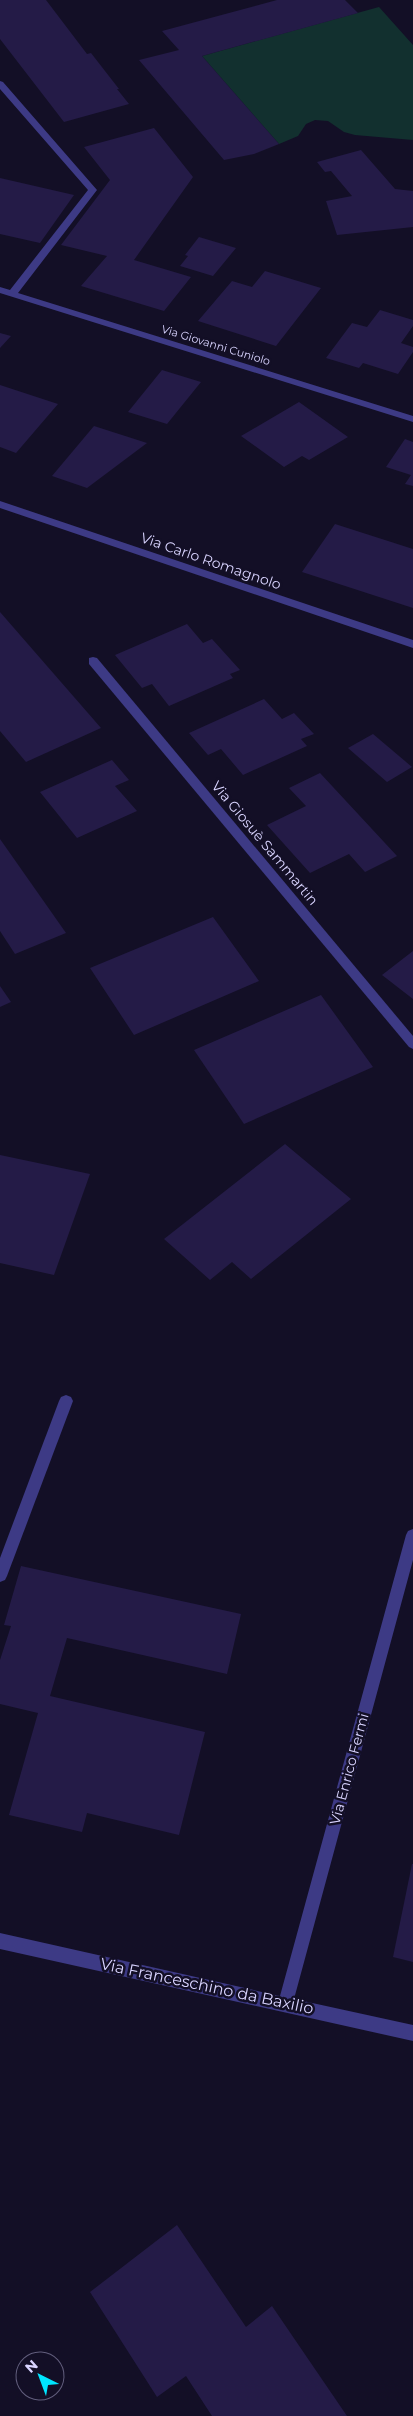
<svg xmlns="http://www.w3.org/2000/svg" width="413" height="2416" viewBox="0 0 413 2416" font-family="Montserrat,sans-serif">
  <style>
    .green { fill: #12302f }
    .building { fill: #241b47 }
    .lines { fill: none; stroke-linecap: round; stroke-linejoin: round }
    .minor { fill: #3d3a85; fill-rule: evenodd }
    .labels { text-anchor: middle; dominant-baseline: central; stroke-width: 5; stroke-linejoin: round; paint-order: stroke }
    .far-street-label { font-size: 11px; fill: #d9d4ff; stroke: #130f26 }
    .street-label { font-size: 14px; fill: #d9d4ff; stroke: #130f26 }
    .near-street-label { font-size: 16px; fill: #d9d4ff; stroke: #130f26 }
  </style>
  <rect width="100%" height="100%" fill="#130f26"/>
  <polygon class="green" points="379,7 413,45 413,140 355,135 344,132 328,121 315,120 306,124 298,136 279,144 202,56"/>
  <g class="building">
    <polygon points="0,0 46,0 87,54 91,53 119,89 117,89 129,104 64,122 0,39"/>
    <polygon points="277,0 345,0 358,13 202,56 279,144 254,154 224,160 139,60 179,50 162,31"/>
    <polygon points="154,128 193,177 134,260 191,277 164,311 81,286 107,256 61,245 110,180 84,147"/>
    <polygon points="361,150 395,189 413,191 413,227 337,235 326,201 352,196 331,171 325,172 317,162"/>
    <polygon points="0,178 74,195 40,243 0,234"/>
    <polygon points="199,237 236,248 213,276 180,266 188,256 185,255"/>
    <polygon points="265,271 321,288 276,346 198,321 232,281 252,287"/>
    <polygon points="380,310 413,320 413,326 401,343 413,347 413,352 398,374 363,363 359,368 326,358 352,323 367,327"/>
    <polygon points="0,333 11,336 0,348"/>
    <polygon points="162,370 201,382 167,424 128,412"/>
    <polygon points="0,385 58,404 16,453 0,447"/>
    <polygon points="299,402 348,437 309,460 302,456 284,467 241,436"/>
    <polygon points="94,426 147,443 87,488 52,476"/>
    <polygon points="405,439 413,442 413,486 405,484 411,475 386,467"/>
    <polygon points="335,524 413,549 413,608 302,572"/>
    <polygon points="0,612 101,728 26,762 0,731"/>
    <polygon points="187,624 203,643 212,639 240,670 230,674 233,678 169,706 152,684 142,688 115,655"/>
    <polygon points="264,699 282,719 294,713 314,734 301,739 307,746 243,775 221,749 208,755 189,733"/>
    <polygon points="373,734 412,767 387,782 348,748"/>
    <polygon points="112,760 129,780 115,786 137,811 77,838 40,792"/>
    <polygon points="320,773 397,856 365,872 349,854 310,873 267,825 306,806 289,788"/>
    <polygon points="0,839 66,933 15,954 0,931"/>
    <polygon points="213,917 259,981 134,1035 90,968"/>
    <polygon points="413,951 413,999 382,975"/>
    <polygon points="0,986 11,1002 0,1007"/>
    <polygon points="321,995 373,1067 244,1124 194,1050"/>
    <polygon points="285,1144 351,1199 251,1279 232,1262 210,1280 164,1239"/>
    <polygon points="0,1155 90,1174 54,1275 0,1263"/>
    <polygon points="21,1566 241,1614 227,1674 67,1638 50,1696 205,1732 179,1835 87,1813 82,1832 9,1815 38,1713 0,1704 0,1660 11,1626 4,1625"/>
    <polygon points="412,1864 413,1864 413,1962 393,1957"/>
    <polygon points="177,2225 246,2327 272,2306 347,2416 212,2416 186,2376 157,2397 90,2292"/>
  </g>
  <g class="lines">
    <g class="minor">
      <polygon points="0,81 3,82 97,190 18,293 413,416 413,422 0,293 0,287 10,290 88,190 0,89"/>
      <polygon points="0,501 413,640 413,648 0,508"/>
      <polygon points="93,657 97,658 413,1036 413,1049 409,1047 89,664 89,658"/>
      <polygon points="66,1395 71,1397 73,1401 7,1576 5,1580 0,1582 0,1558 59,1401 61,1397"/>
      <polygon points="413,1529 413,1560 294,1999 413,2025 413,2041 0,1949 0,1933 280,1996 406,1535 408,1531"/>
    </g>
  </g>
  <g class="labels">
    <g class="far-street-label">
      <text transform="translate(216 345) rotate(17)">Via Giovanni Cuniolo</text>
    </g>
    <g class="street-label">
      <text transform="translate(211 561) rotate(19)">Via Carlo Romagnolo</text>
      <text transform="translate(265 843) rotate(50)">Via Giosuè Sammartin</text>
      <text transform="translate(349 1769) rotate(-75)">Via Enrico Fermi</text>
    </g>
    <g class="near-street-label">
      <text transform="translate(207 1986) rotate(12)">Via Franceschino da Baxilio</text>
    </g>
  </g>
  <g transform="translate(40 2376) rotate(318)"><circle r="24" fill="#130f26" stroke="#625e7d"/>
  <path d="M0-4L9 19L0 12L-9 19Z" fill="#00e5ff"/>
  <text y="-8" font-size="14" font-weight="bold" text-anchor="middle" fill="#d9d4ff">N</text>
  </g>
</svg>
